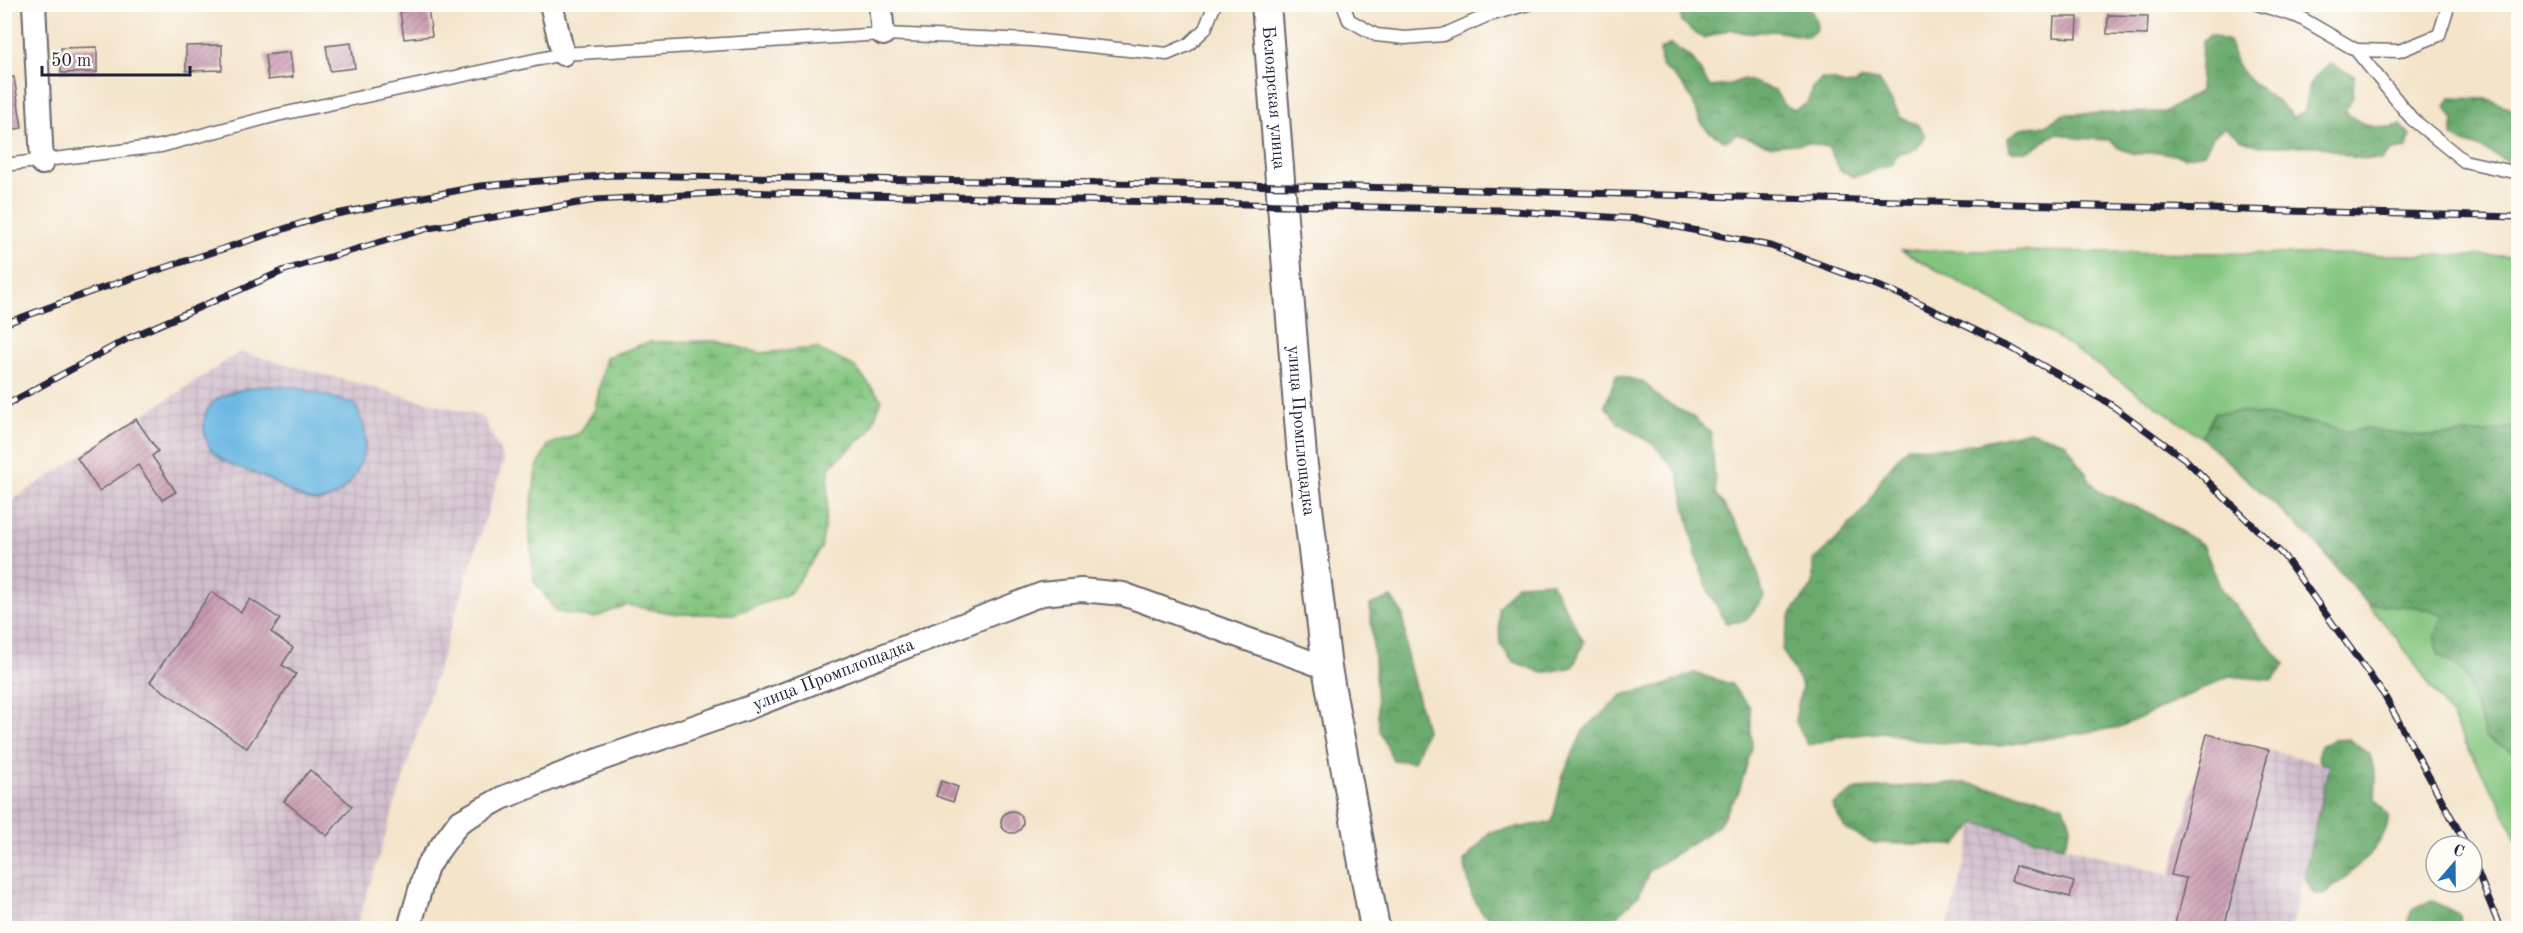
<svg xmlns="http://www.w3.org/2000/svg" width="2523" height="933" viewBox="0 0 2523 933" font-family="'Old Standard TT',serif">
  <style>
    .industrial { fill: url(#industrial-grid) }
    .green { fill: #83c57e; stroke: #52745c; stroke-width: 1.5 }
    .forest { fill: url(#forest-crowns); stroke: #466654; stroke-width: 1.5 }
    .wetland { fill: url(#wetland-marsh); stroke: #52745c; stroke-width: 1.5 }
    .water { fill: #67b6e2; stroke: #446c8e; stroke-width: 1.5 }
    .building { fill: url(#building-hatch) }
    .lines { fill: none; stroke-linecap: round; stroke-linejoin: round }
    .service-casing { stroke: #6c666d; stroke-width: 15 }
    .minor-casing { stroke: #6c666d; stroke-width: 26 }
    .tertiary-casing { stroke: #6c666d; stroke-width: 32 }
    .service { stroke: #fff; stroke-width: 12 }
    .minor { stroke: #fff; stroke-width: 22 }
    .tertiary { stroke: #fff; stroke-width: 28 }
    .rail-casing { stroke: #22223b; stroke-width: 7 }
    .rail { stroke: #fdfcf7; stroke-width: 4.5; stroke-dasharray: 14; stroke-linecap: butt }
    .labels { text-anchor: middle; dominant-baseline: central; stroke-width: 5; stroke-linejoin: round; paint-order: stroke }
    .street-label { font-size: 18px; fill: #22223b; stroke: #fdfcf7 }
  </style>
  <defs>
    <pattern id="industrial-grid" width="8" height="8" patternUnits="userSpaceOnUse" patternTransform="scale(1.5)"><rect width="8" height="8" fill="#d0bdcc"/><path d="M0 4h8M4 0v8" fill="none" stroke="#b2a2b0"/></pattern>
    <pattern id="forest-crowns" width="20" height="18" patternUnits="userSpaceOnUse" patternTransform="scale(1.5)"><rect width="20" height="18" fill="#6aaa6d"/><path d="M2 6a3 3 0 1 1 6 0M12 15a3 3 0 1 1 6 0" fill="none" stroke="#578a5b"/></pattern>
    <pattern id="wetland-marsh" width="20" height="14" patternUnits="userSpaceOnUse" patternTransform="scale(1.5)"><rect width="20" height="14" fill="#83c57e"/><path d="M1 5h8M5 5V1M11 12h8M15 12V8" fill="none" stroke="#6ba068"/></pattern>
    <pattern id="building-hatch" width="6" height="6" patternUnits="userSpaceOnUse" patternTransform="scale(1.5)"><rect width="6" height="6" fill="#c898af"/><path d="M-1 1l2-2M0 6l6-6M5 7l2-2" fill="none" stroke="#a27c90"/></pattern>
  </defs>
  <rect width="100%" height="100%" fill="#fdfcf7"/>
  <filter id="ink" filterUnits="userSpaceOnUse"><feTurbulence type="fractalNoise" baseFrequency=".0167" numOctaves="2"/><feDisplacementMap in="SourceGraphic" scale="12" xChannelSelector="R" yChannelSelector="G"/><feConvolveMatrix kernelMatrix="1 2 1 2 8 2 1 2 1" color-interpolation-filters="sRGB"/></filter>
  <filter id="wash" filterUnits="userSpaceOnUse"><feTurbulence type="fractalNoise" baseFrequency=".008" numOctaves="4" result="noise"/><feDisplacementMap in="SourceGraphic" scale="24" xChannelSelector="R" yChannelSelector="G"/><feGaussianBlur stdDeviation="1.35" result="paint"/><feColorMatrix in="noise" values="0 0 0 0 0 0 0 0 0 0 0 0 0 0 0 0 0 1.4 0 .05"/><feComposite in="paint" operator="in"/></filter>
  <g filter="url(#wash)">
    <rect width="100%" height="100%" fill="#f4e4ca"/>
    <g class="industrial">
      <polygon points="240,352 483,417 504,460 356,928 5,928 5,505"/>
      <polygon points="2269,750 2329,765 2291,928 1948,928 1975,823 2233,891"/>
    </g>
    <polygon class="green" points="1901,250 2518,256 2518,844 2500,804 2448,712 2396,637 2313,540 2207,441 2052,334"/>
    <g class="forest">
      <path d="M 1689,4 L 1801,5 C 1813,7 1816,19 1817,29 L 1808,37 L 1774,31 L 1745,33 L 1730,29 L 1704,39 L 1682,23 L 1680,8 Z"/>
      <path d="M 2210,35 L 2229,41 C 2233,49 2234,60 2239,67 C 2251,88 2280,98 2293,118 L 2305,111 C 2305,89 2312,76 2330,64 L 2354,75 L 2353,96 L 2345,111 C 2360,126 2381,131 2401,125 L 2410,136 L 2407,148 L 2392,150 L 2381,160 L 2355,158 L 2321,146 L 2260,146 L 2240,139 L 2224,127 L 2213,137 L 2204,153 L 2185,157 L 2160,152 L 2134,154 L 2119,148 L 2109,140 L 2077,138 L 2057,133 L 2029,151 L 2010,151 L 2008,138 L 2021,128 L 2046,125 L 2064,114 L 2165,112 L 2200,91 L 2202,42 Z"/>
      <path d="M 1671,44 L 1692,58 L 1710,87 L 1727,85 L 1744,79 L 1775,90 L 1783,104 L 1794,110 L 1808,103 L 1812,88 L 1821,79 L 1834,80 L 1844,85 L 1854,84 L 1862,80 L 1879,80 L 1901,118 L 1919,125 L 1925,136 C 1920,149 1909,153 1896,155 L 1893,164 L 1854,177 L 1840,170 L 1828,147 L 1809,143 L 1772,146 L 1737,134 L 1726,141 C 1699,129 1702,122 1691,98 C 1685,84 1671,75 1661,66 L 1660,50 Z"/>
      <path d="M 2450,98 L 2488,99 L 2518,112 L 2518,165 C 2503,162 2493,152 2478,147 C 2468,143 2461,143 2452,136 L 2454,120 L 2445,107 Z"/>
      <polygon points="1616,375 1644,382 1660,399 1693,417 1711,433 1716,493 1751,547 1764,597 1745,621 1726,623 1709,592 1697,559 1678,473 1654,445 1619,423 1605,406"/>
      <polygon points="2241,412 2299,420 2349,432 2366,429 2425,436 2486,433 2518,426 2518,754 2486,738 2465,673 2438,654 2436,635 2443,614 2415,607 2368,604 2313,540 2201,437 2215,413"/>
      <polygon points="2029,431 2066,443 2097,491 2150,513 2203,545 2222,591 2285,664 2273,680 2229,676 2120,727 1999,746 1929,742 1883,732 1839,737 1808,745 1795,720 1802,686 1782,649 1791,613 1813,585 1813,560 1835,541 1868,505 1882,477 1907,447 1954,448"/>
      <polygon points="1551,582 1584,642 1573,667 1543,673 1512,661 1500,644 1498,608 1517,584"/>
      <polygon points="1391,597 1403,615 1407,656 1426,730 1414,762 1393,760 1379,729 1370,605"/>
      <polygon points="1694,673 1731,684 1750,707 1752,748 1739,791 1718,826 1649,871 1639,895 1608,924 1544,916 1507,922 1483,914 1472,896 1464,862 1490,832 1552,822 1563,775 1583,731 1622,695 1663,686"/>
      <path d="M 2349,739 L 2370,755 L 2376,779 L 2375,799 L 2389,817 C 2385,850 2349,873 2325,894 L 2314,894 L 2304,877 L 2329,765 L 2321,763 L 2318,756 L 2320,746 L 2333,740 Z"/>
      <polygon points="1965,783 2029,795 2064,806 2071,826 2064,846 1976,823 1956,845 1874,843 1846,830 1832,805 1857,789"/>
      <polygon points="2431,900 2460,915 2461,928 2405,928 2412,910"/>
    </g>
    <polygon class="wetland" points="715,341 761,353 816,348 855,367 882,400 869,432 829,467 827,511 821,549 789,594 734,614 677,614 626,605 594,618 557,612 534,581 529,528 536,470 548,445 580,433 595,409 606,357 649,342"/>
    <path class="water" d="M 263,386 L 295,387 L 355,404 C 367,428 369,443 358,469 C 350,486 334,503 313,501 C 297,499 281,485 267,479 C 250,470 228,467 214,453 C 207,446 203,433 204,423 C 206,393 239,390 263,386 Z"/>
    <g id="blocks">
      <g class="building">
        <polygon points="428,8 432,36 404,39 400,11"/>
        <polygon points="2108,15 2148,16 2147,35 2107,34"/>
        <polygon points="2054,17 2078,17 2077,38 2053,37"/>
        <polygon points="351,43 355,68 330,71 326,46"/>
        <polygon points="222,45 222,70 186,71 186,46"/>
        <polygon points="97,47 97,72 61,73 61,48"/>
        <polygon points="290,52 293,77 268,80 265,55"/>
        <polygon points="14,77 22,128 4,131 4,78"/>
        <polygon points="136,419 158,451 152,456 176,492 162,500 138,465 99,491 77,458"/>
        <polygon points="211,592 241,612 250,599 280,619 271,632 293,648 282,665 296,674 247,748 150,682"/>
        <polygon points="2207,734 2269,750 2224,928 2174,928 2186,878 2171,875"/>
        <polygon points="310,770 352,806 327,836 284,801"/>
        <polygon points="941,781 958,787 953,802 936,796"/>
        <circle cx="1012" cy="822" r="11"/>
        <polygon points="2015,866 2074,882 2070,897 2011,881"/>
      </g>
    </g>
  </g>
  <g filter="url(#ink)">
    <use href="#blocks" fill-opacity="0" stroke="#6c666d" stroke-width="1.5"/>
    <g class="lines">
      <defs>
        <g id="service">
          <polyline points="1343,4 1349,20 1376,35 1405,38 1443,35 1486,16 1528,4"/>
          <polyline points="2257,4 2299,17 2356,50 2412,119 2464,161 2518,173"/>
          <polyline points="2356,50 2399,51 2439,35 2449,4"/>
          <polyline points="4,165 161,146 277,115 563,54 883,34 1032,40 1167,54 1188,45 1205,29 1215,4"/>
        </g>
        <g id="minor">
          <polyline points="34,4 42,163"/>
          <polyline points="551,4 563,54"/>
          <polyline points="880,4 883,34"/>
          <path id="s1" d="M 409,928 L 427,866 L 459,822 L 502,798 L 587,764 L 748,708 L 1042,594 L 1081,590 L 1123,594 L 1327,668"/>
        </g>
        <g id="tertiary">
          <path id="s2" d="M 1266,4 L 1302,457 L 1327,668 L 1375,928"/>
        </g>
      </defs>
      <use href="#service" class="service-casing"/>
      <use href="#minor" class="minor-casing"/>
      <use href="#tertiary" class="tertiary-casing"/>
      <use href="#service" class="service"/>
      <use href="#minor" class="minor"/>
      <use href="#tertiary" class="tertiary"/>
      <defs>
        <g id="rail">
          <polyline points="4,324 93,291 321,217 480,186 612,175 1356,187 2518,217"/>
          <polyline points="4,406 129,338 285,270 429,228 596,200 737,192 1498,210 1639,219 1771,246 1899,294 2008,346 2110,404 2185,459 2284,556 2384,695 2467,846"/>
          <polyline points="2472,858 2500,928"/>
        </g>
      </defs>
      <use href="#rail" class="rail-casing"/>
      <use href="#rail" class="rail"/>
    </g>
  </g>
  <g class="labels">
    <g class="street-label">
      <text stroke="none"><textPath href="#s2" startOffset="94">Белоярская улица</textPath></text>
      <text stroke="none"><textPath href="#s2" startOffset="428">улица Промплощадка</textPath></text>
      <text stroke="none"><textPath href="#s1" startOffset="522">улица Промплощадка</textPath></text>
    </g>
  </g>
  <rect width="2523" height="933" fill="none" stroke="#fdfcf7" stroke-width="24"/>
  <g transform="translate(2454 864) rotate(20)"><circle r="28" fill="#fdfcf7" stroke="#a5a5ac" stroke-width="1.5"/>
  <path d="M0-4.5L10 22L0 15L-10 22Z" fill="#1f6fb2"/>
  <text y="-9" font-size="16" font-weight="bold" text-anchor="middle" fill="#22223b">С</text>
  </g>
  <path d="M42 66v9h148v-9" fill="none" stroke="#22223b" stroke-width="3"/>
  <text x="51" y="66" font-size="18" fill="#22223b" stroke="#fdfcf7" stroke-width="4.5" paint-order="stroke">50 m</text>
</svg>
